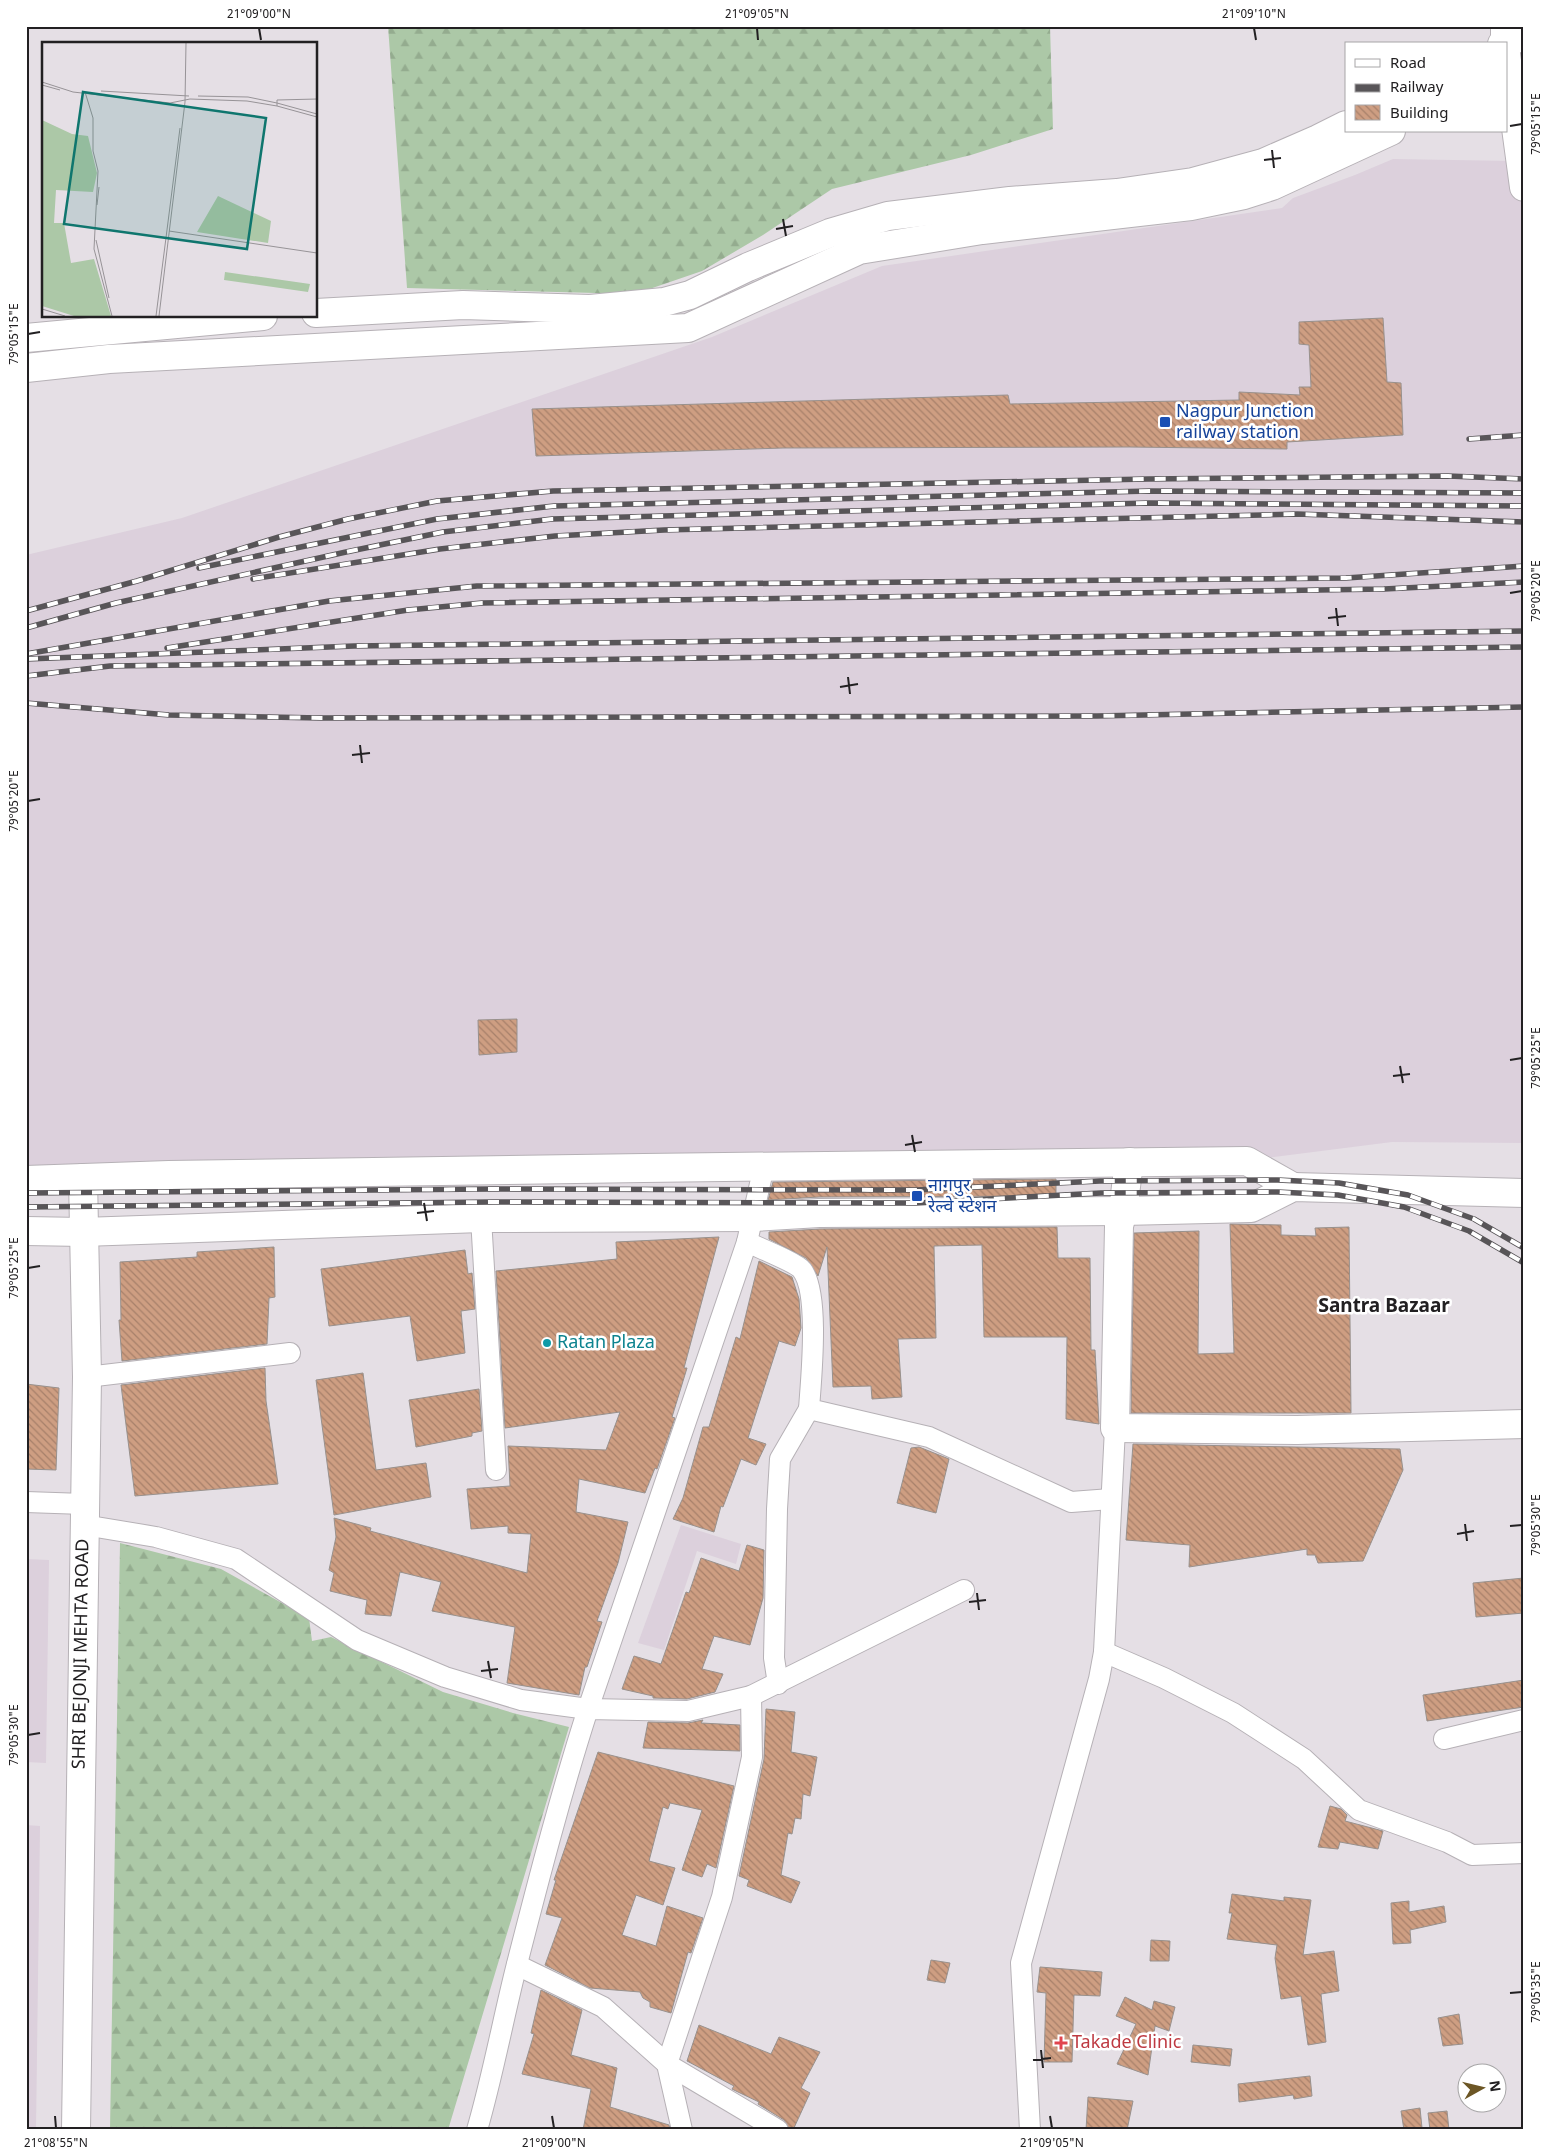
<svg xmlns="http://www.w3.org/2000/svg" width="1550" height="2156" viewBox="0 0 1550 2156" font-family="Georgia,'Noto Sans Devanagari',serif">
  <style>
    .built { fill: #dcd0dc }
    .forest { fill: url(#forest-firs) }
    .building { fill: url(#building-back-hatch); stroke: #98918d }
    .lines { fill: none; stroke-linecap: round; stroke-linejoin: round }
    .street-casing { stroke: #b6b1b6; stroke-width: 22 }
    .secondary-casing { stroke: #b6b1b6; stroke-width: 30 }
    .primary-casing { stroke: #b6b1b6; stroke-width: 30 }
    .street { stroke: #fff; stroke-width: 20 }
    .secondary { stroke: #fff; stroke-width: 28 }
    .primary { stroke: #fff; stroke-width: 28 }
    .rail-casing { stroke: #585558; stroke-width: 5.5 }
    .rail { stroke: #fff; stroke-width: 4; stroke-dasharray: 11; stroke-linecap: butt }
    .ticks { fill: none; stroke: #222022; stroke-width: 2 }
    .transit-dot { fill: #1a4fb4; stroke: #fff; stroke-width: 2 }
    .culture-dot { fill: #0f9aa8; stroke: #fff; stroke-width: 2 }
    .health-dot { fill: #e0444e; stroke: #fff; stroke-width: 2 }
    .labels { text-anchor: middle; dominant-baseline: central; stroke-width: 5; stroke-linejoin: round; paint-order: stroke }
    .transit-label { font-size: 18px; fill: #164399; stroke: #fff; text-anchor: start }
    .culture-label { font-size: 18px; fill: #0d838f; stroke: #fff; text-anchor: start }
    .street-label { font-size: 18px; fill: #222022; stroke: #fff }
    .health-label { font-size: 18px; fill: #be3a42; stroke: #fff; text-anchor: start }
    .neighbourhood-label { font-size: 19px; font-weight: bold; fill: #222022; stroke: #fff }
    .inset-road { fill: none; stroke: #979397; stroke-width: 1 }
    .view { fill: #0f766e; fill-opacity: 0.15; stroke: #0f766e; stroke-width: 2.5 }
    .inset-edge { fill: none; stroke: #222022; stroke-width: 2.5 }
    .neatline { fill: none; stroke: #222022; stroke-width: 2 }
    .ticks-label { font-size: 12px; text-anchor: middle; fill: #222022 }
  </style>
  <defs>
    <pattern id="forest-firs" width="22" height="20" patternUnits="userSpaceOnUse" patternTransform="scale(1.25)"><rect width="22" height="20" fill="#acc8a7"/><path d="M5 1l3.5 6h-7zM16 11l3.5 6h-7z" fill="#94ac8f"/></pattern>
    <pattern id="building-back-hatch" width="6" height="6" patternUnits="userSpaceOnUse" patternTransform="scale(1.25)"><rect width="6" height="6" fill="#ce9e82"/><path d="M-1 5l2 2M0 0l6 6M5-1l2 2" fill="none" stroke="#a7806a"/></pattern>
  </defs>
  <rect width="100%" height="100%" fill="#e5dfe5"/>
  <g class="built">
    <polygon points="1393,159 1514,161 1524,159 1524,1143 1392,1142 1188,1168 26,1169 26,555 182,518 712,337 882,266 1282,208 1293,198 1355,175"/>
    <polygon points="681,1525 741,1544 736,1564 697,1551 664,1650 638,1643"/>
    <polygon points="26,1559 49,1560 46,1763 26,1762"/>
    <polygon points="26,1825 40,1826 36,2130 26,2130"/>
  </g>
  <g class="forest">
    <polygon points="388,26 1050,26 1053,129 971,155 832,189 763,235 702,271 635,294 407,288"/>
    <polygon points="120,1543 221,1569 309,1618 312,1641 331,1637 443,1692 513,1713 569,1727 448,2130 110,2130"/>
  </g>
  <g class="building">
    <polygon points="1383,318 1387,382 1401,383 1403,435 1287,442 1287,449 1129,447 783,448 536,456 532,409 1008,395 1010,404 1239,400 1239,392 1300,395 1299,387 1311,387 1309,345 1299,344 1299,322"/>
    <polygon points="517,1019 517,1052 479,1055 478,1020"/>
    <polygon points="1056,1179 1056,1196 819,1197 768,1200 773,1182"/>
    <polygon points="1230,1224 1281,1225 1281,1235 1316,1236 1315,1228 1349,1227 1351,1413 1131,1413 1134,1233 1199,1231 1198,1354 1234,1353"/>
    <polygon points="1057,1227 1058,1258 1090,1258 1091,1350 1095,1350 1099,1424 1066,1419 1067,1337 984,1337 982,1245 934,1246 936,1338 898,1339 902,1397 872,1399 871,1386 833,1387 827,1247 818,1276 806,1258 769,1239 769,1232 820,1229"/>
    <polygon points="719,1237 684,1368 687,1368 672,1417 675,1418 657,1469 655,1468 645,1493 579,1479 576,1512 628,1522 618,1563 597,1621 602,1622 587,1667 585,1667 579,1695 507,1683 515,1627 432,1611 441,1582 400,1572 391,1616 365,1614 367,1600 330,1591 334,1573 329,1570 336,1537 334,1518 371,1528 370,1531 527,1573 531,1534 508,1533 508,1526 471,1529 467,1489 510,1486 508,1446 606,1450 620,1412 505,1428 496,1271 617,1259 616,1242"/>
    <polygon points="274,1247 275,1297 269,1298 267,1344 122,1361 119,1320 121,1320 120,1262 197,1257 197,1252"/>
    <polygon points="465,1250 468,1274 472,1273 475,1309 461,1311 465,1353 417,1361 410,1316 329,1326 321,1269"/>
    <polygon points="759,1261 792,1277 799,1299 801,1328 795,1346 779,1341 748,1438 766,1444 756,1465 741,1459 723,1507 721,1506 714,1532 673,1519 683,1498 703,1427 709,1427 736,1337 740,1339"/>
    <polygon points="265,1368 266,1401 278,1484 135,1496 121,1385"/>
    <polygon points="363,1373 376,1470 426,1463 431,1497 334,1515 316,1380"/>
    <polygon points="26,1384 59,1388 56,1470 26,1469"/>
    <polygon points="479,1389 482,1431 472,1433 472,1436 416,1447 409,1400"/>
    <polygon points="1133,1444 1400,1449 1403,1470 1363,1561 1318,1563 1315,1555 1307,1555 1307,1549 1189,1567 1190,1545 1126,1540"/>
    <polygon points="919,1447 949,1459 936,1513 897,1503 911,1448"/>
    <polygon points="747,1545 764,1550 763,1598 750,1645 714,1636 702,1669 723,1674 715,1692 687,1699 653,1698 653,1696 622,1689 634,1656 661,1664 686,1592 689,1593 701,1558 739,1571"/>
    <polygon points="1524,1578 1524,1613 1476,1617 1473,1583"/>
    <polygon points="1524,1680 1524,1707 1427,1721 1423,1695"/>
    <polygon points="766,1709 795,1712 791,1752 817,1757 810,1796 803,1794 801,1819 795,1818 792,1834 788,1833 781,1875 800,1882 791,1903 747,1886 749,1880 739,1876 764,1759"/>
    <polygon points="703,1720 701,1723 740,1725 740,1751 643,1748 648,1722 688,1723"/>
    <polygon points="598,1752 734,1786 716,1868 707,1864 702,1877 682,1870 702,1810 670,1803 668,1809 663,1807 649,1861 675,1868 663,1905 636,1895 622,1935 656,1946 667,1906 703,1918 691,1953 688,1952 671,2013 650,2007 650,2002 643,1998 640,1992 590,1988 545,1965 562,1918 546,1914 556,1880 554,1880"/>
    <polygon points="1330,1806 1341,1809 1347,1815 1345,1821 1383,1831 1378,1849 1340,1842 1338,1849 1318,1847"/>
    <polygon points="1232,1894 1284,1901 1284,1897 1311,1900 1303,1955 1334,1951 1339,1991 1321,1994 1326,2042 1308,2045 1301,1996 1281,1999 1275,1958 1277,1945 1227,1939 1232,1913 1229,1913"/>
    <polygon points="1409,1901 1409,1912 1444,1906 1446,1922 1410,1930 1411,1943 1393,1944 1391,1903"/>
    <polygon points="1151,1940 1170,1941 1169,1961 1150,1961"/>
    <polygon points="931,1960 950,1963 945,1983 927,1980"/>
    <polygon points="1040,1967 1102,1972 1100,1996 1074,1995 1072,2062 1044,2062 1046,1993 1037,1992"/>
    <polygon points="541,1990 582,2010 571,2055 617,2068 610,2107 669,2125 670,2130 583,2130 591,2089 522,2074 534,2034 531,2033"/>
    <polygon points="1125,1997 1152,2010 1154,2001 1175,2007 1169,2031 1155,2026 1148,2075 1117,2064 1136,2024 1116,2016"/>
    <polygon points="1459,2014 1463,2044 1443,2046 1438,2018"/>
    <polygon points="699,2025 771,2054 779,2037 820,2052 801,2088 810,2093 793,2130 790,2130 784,2120 758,2104 759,2102 738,2092 732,2089 734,2086 687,2061"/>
    <polygon points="1193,2045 1232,2049 1230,2066 1191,2062"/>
    <polygon points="1310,2076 1312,2096 1294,2099 1293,2095 1239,2102 1238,2084"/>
    <polygon points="1088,2097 1133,2101 1127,2130 1086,2130"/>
    <polygon points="1420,2108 1422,2128 1404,2130 1401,2111"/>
    <polygon points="1447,2111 1449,2130 1430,2130 1428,2113"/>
  </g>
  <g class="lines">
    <defs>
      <g id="street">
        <polyline points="481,1218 496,1470"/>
        <path d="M 747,1242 C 757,1247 797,1263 802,1270 C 820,1293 811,1379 809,1409 L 929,1437 L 1071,1502 L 1111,1499"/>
        <polyline points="87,1377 290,1353"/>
        <polyline points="26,1502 84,1504"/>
        <polyline points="84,1525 156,1537 236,1559 357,1640 445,1677 521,1700 588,1709 747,1242 764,1166"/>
        <polyline points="1104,1652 1164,1678 1233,1713 1304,1759 1359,1810 1447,1842 1472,1855 1524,1853"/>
        <polyline points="778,1684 774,1658 777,1509 780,1459 809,1409"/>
        <polyline points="1444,1739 1524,1720"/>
        <polyline points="517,1965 603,2007 667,2064 778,2130"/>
        <path d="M 477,2130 C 493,2075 503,2019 517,1964 C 539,1878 561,1793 588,1709 L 688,1711 L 751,1696 L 964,1590"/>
        <polyline points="682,2130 667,2064 722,1897 752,1757 751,1696"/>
        <polyline points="1030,2130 1021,1963 1099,1679 1104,1652 1115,1428"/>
      </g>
      <g id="secondary">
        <polyline points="1502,44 1524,36"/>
        <polyline points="316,313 463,305 590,309 664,302 690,295 748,267 830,233 888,216 1010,201 1117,193 1193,182 1263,163 1318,139 1346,125"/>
        <polyline points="26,338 263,316"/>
        <polyline points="26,368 109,359 688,328 859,250 982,230 1191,206 1244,195 1272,186 1391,131"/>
        <polyline points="1129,1162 1123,1211 1119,1226 1115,1428 1297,1430 1524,1424"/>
        <polyline points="26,1180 169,1175 644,1168 1247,1161 1293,1187"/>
        <polyline points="26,1231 83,1232 481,1218 754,1217 819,1213 1123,1211 1251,1208 1293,1187 1524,1193"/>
        <polyline points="76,2130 87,1377 83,1178"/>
      </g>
      <g id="primary">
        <polyline points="1505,44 1505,26"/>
        <polyline points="1506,54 1524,187"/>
      </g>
    </defs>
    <use href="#street" class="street-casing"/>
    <use href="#secondary" class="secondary-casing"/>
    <use href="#primary" class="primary-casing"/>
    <use href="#street" class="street"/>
    <use href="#secondary" class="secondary"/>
    <use href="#primary" class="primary"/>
    <defs>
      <g id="rail">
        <polyline points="1469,439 1524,435"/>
        <polyline points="199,568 437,519 554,506 1150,491 1524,493"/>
        <polyline points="253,579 440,549 555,536 664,530 1297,514 1524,522"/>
        <polyline points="26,611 137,581 279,537 348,519 437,501 553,491 1148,479 1448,476 1524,479"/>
        <polyline points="26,628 116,603 346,552 443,532 552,519 1149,503 1524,506"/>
        <polyline points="167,648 408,610 482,603 1384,589 1524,582"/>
        <polyline points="26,654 329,601 477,586 1346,578 1524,566"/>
        <polyline points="27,659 354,646 1524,631"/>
        <polyline points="26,676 110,666 1524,647"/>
        <polyline points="26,703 169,715 321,718 1097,716 1524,707"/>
        <polyline points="26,1193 492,1189 916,1190 1100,1181 1278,1180 1339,1183 1408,1195 1474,1219 1524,1248"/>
        <polyline points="26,1207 493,1202 916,1203 1101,1193 1278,1192 1338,1195 1404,1207 1469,1231 1524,1263"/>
      </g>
    </defs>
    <use href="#rail" class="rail-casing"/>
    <use href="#rail" class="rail"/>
  </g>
  <path class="ticks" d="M 259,28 L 261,40M 757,28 L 758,40M 1254,28 L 1256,40M 1510,126 L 1522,124M 1272,150 L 1274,168M 1264,160 L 1281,158M 783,219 L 786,236M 776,229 L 793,226M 28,334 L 40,332M 1510,593 L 1522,591M 1336,608 L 1338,626M 1328,618 L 1346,616M 848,677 L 850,694M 840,687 L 858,684M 360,745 L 362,763M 352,755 L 370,753M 28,801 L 40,799M 1510,1060 L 1522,1058M 1400,1066 L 1403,1083M 1393,1076 L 1410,1074M 912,1135 L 915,1152M 905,1145 L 922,1142M 424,1203 L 427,1221M 417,1213 L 434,1211M 28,1268 L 40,1266M 1465,1524 L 1467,1541M 1510,1526 L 1522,1525M 1457,1534 L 1474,1531M 977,1593 L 979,1610M 969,1602 L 986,1600M 488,1661 L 491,1678M 481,1671 L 498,1669M 28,1735 L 40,1733M 1510,1993 L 1522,1992M 1041,2050 L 1043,2068M 1033,2060 L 1051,2058M 55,2116 L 56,2128M 552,2116 L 554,2128M 1050,2116 L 1052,2128"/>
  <g class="transit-dot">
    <rect x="1159" y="416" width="12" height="12" rx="2.5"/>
    <rect x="911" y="1190" width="12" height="12" rx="2.5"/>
  </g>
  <circle class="culture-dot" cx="547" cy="1343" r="5"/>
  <path class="health-dot" d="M1058.5 2035.5h5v5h5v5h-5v5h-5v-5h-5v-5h5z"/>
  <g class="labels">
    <g class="transit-label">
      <text x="1176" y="412">Nagpur Junction<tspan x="1176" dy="21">railway station</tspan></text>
      <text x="928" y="1186">नागपुर<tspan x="928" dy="21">रेल्वे स्टेशन</tspan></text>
    </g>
    <g class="culture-label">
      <text x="557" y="1343">Ratan Plaza</text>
    </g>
    <g class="street-label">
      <text transform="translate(82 1654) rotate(-89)">SHRI BEJONJI MEHTA ROAD</text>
    </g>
    <g class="health-label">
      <text x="1072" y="2043">Takade Clinic</text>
    </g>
    <g class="neighbourhood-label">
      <text x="1384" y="1307">Santra Bazaar</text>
    </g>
  </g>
  <g transform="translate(42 42)">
    <rect width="275" height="275" fill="#e5dfe5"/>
    <path d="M 183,230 L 268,242 L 266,250 L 182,238 Z" fill="#acc8a7"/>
    <path d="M 0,78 L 30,92 L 46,94 L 55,131 L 51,150 L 14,148 L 12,181 L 22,181 L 29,221 L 52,217 L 69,274 L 32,274 L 0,264 ZM 176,154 L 229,179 L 226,201 L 155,190 Z" fill="#acc8a7"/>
    <path class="inset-road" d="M 0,40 L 31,50 L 128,61 L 148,57 L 205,59 L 235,64 L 235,58 L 275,57M 0,43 L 18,48M 59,49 L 147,54M 43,50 L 51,76 L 51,109 L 56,129 L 52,207 L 70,274M 156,54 L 206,55 L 235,61M 235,61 L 275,72M 235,64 L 275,75M 55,163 L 57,145M 127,189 L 275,211M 54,198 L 67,256M 0,267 L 23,274M 114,274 L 138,86M 117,274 L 143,60 L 144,1"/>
    <path class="view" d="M 41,50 L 224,76 L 205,207 L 22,182 Z"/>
    <rect width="275" height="275" class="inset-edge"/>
  </g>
  <rect width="1550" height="2156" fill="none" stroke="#ffffff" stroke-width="55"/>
  <rect x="1345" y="42" width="162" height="90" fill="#ffffff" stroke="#a7a6a7"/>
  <rect x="1355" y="59" width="25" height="8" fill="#ffffff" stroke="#a7a6a7"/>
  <text x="1390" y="68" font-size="15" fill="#222022">Road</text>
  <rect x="1355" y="84" width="25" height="8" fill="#585558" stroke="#a7a6a7"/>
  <text x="1390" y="92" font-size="15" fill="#222022">Railway</text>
  <rect x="1355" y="105" width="25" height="15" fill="url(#building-back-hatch)" stroke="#a7a6a7"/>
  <text x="1390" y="118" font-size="15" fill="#222022">Building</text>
  <g transform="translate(1482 2088) rotate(82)"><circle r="24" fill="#ffffff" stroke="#a7a6a7"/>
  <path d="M0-4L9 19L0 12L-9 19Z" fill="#6c5625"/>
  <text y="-8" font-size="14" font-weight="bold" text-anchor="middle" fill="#222022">N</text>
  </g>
  <rect x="28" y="28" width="1494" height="2100" class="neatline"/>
  <g class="ticks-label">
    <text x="259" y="18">21°09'00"N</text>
    <text x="757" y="18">21°09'05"N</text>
    <text x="1254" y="18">21°09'10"N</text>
    <text transform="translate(1536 124) rotate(-90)" y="4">79°05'15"E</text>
    <text transform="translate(14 334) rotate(-90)" y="4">79°05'15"E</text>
    <text transform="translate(1536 591) rotate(-90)" y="4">79°05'20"E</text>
    <text transform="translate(14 801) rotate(-90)" y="4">79°05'20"E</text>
    <text transform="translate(1536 1058) rotate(-90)" y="4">79°05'25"E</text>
    <text transform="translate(14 1268) rotate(-90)" y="4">79°05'25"E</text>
    <text transform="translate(1536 1525) rotate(-90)" y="4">79°05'30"E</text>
    <text transform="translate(14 1735) rotate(-90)" y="4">79°05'30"E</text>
    <text transform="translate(1536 1992) rotate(-90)" y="4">79°05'35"E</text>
    <text x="56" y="2147">21°08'55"N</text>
    <text x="554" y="2147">21°09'00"N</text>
    <text x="1052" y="2147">21°09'05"N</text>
  </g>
</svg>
